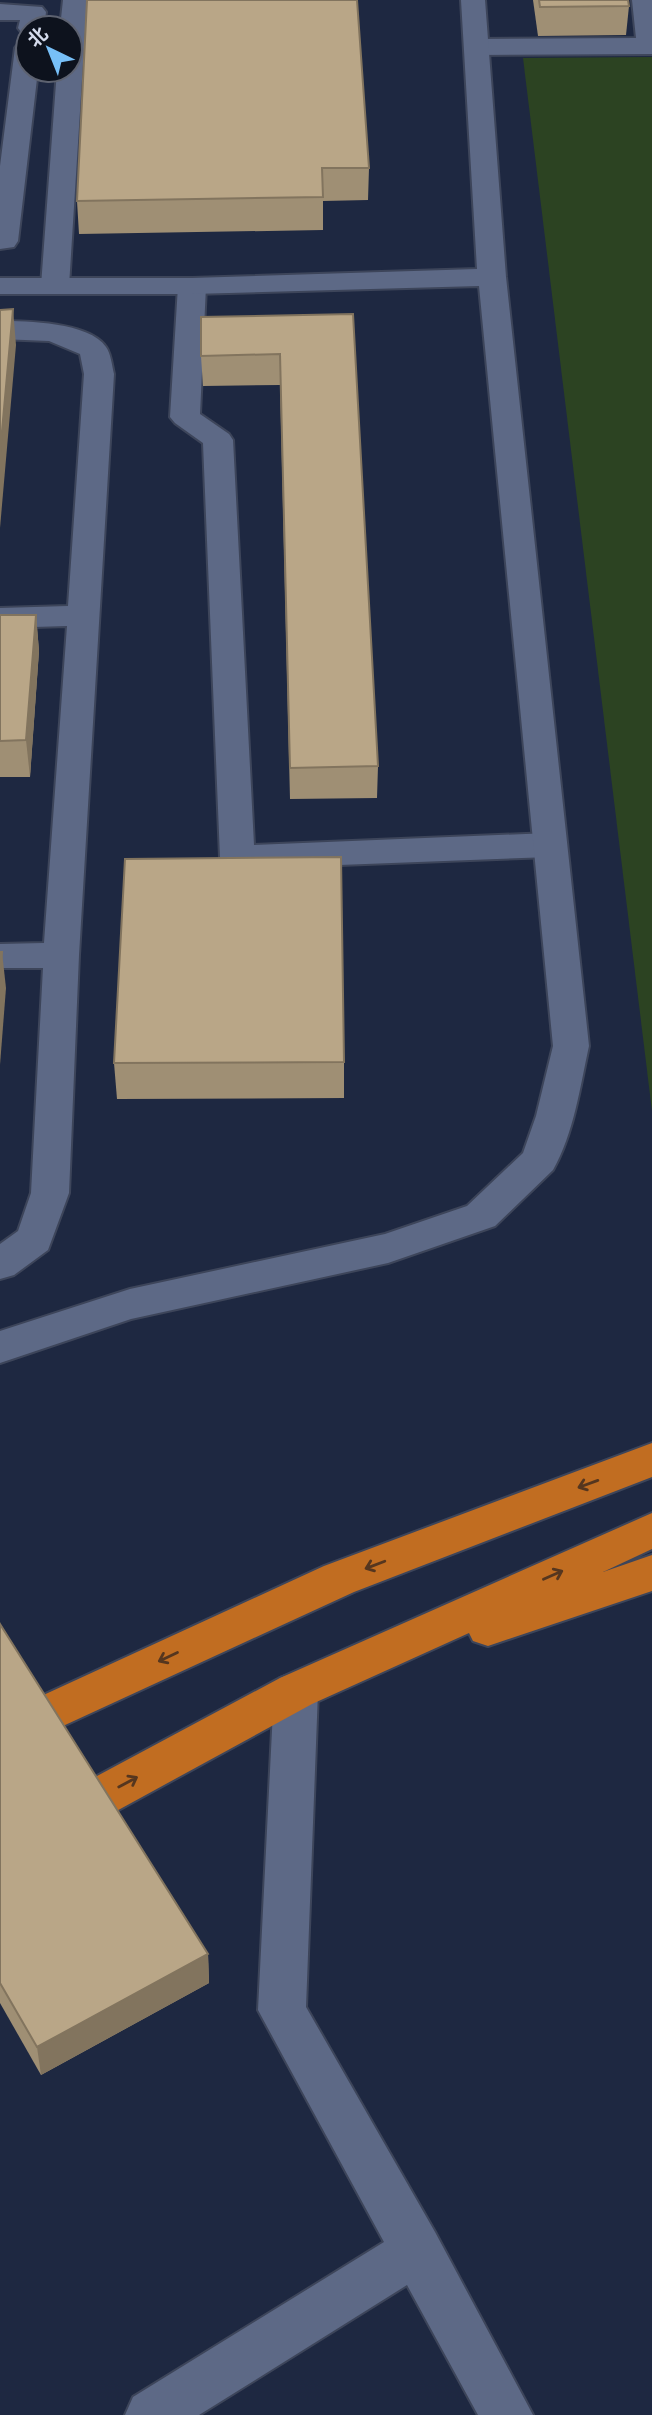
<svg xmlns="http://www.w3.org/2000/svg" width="652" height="2415" viewBox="0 0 652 2415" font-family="Poppins,'Noto Sans SC',sans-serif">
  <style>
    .green { fill: #2c4322 }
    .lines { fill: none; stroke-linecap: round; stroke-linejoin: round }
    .street-casing { stroke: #3d455a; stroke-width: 4 }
    .secondary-casing { stroke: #3d455a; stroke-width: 4 }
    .highway-casing { stroke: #3d455a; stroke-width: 4 }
    .street { fill: #5d6986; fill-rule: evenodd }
    .secondary { fill: #5d6986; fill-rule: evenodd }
    .highway { fill: #c16d21; fill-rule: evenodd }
    .wall { fill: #9f8f74 }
    .shaded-wall { fill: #82745e }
    .building { fill: #b9a687; stroke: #82745e; stroke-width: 2 }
    .oneway { stroke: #55361f }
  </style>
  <rect width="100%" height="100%" fill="#1e2841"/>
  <polygon class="green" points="652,57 652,1111 523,58"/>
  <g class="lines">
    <defs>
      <g id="street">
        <polygon points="63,0 87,0 69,286 65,292 55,294 45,292 41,286 57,70 70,70 70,28 60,28"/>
        <polygon points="632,0 652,0 652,54 477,55 468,52 464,47 468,42 477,39 636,38"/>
        <polygon points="0,4 42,7 46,12 44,28 28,28 28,35 22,33 18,28 20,20 0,20"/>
        <polygon points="28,40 28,70 38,70 18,241 14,247 0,249 0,166 15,48 19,43"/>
        <polygon points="192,278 202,280 206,286 200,414 229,434 233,440 254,845 550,833 562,837 567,845 562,853 550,857 237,869 225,865 220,857 203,443 175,423 170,417 178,286 182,280"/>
        <path d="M 0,321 C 27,321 89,322 106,347 C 111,354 112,366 114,374 L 79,955 L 69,1193 L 48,1250 L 14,1275 L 0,1279 L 0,1244 L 18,1231 L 31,1193 L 43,968 L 0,968 L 0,944 L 44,943 L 67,626 L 0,628 L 0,608 L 68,606 L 84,374 L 80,354 L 49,341 L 0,339 Z"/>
        <polygon points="296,1672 312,1678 318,1691 306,2007 435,2232 533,2415 478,2415 407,2285 199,2415 125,2415 133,2397 384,2242 258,2010 274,1691 280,1678"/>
      </g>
      <path id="secondary" d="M 461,0 L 485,0 L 506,277 L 589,1046 C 580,1087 574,1133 553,1170 L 495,1226 L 388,1263 L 131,1319 L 0,1363 L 0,1331 L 130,1289 L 385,1234 L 467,1206 L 523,1153 L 536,1116 L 553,1046 L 479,286 L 192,294 L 0,294 L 0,278 L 192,278 L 477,269 Z"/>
      <g id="highway">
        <polygon points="652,1443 652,1477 354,1592 0,1755 0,1715 324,1566"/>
        <polygon points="652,1513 652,1549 603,1572 652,1555 652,1591 488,1646 473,1641 469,1633 312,1704 16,1866 0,1872 0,1828 280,1678"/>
      </g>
    </defs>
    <use href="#street" class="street-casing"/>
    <use href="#secondary" class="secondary-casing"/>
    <use href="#highway" class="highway-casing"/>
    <use href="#street" class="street"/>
    <use href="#secondary" class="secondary"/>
    <use href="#highway" class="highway"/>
  </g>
  <g class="wall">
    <polygon points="87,0 369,168 368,200 323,201 323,230 79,234 77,201"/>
    <polygon points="533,0 628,0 629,6 626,35 538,36"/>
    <polygon points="353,314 378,766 377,798 290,799 280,385 203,386 201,356"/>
    <polygon points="0,615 36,615 39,651 30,777 0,777"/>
    <polygon points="344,1062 344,1098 117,1099 114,1063"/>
    <polygon points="0,1624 208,1954 209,1983 41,2075 0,2003"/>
  </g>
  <g class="shaded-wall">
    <polygon points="13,309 16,345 0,528 0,453"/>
    <polygon points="36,615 39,651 30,777 26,740"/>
    <polygon points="2,952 6,988 0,1065 0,973"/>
    <polygon points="208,1954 209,1983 41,2075 37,2047"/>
  </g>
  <g class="building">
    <polygon points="87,0 357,0 369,168 322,168 323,197 77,201"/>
    <polygon points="539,0 628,0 629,6 540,7"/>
    <polygon points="13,309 0,453 0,310"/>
    <polygon points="353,314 378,766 290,768 280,354 201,356 201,317"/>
    <polygon points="0,615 36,615 26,740 0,741"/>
    <polygon points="341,857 344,1062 114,1063 125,859"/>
    <polygon points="0,952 2,952 0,973"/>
    <polygon points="0,1624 208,1954 37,2047 0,1983"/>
  </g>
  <defs><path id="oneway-shaft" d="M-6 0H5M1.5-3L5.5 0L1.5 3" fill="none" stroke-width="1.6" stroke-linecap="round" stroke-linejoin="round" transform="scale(1.75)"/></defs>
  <g class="oneway">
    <use href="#oneway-shaft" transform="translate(588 1484) rotate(160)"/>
    <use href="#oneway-shaft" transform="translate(375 1565) rotate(159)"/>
    <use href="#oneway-shaft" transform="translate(553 1575) rotate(-24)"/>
    <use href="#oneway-shaft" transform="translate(168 1657) rotate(155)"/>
    <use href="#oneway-shaft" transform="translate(128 1782) rotate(-28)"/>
  </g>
  <g transform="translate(49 49) rotate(317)"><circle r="33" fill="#0d121d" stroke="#5d6270" stroke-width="2"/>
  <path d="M0-5L12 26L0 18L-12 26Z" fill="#77bff7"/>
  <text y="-10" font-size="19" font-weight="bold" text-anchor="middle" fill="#d4dbec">北</text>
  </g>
</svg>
